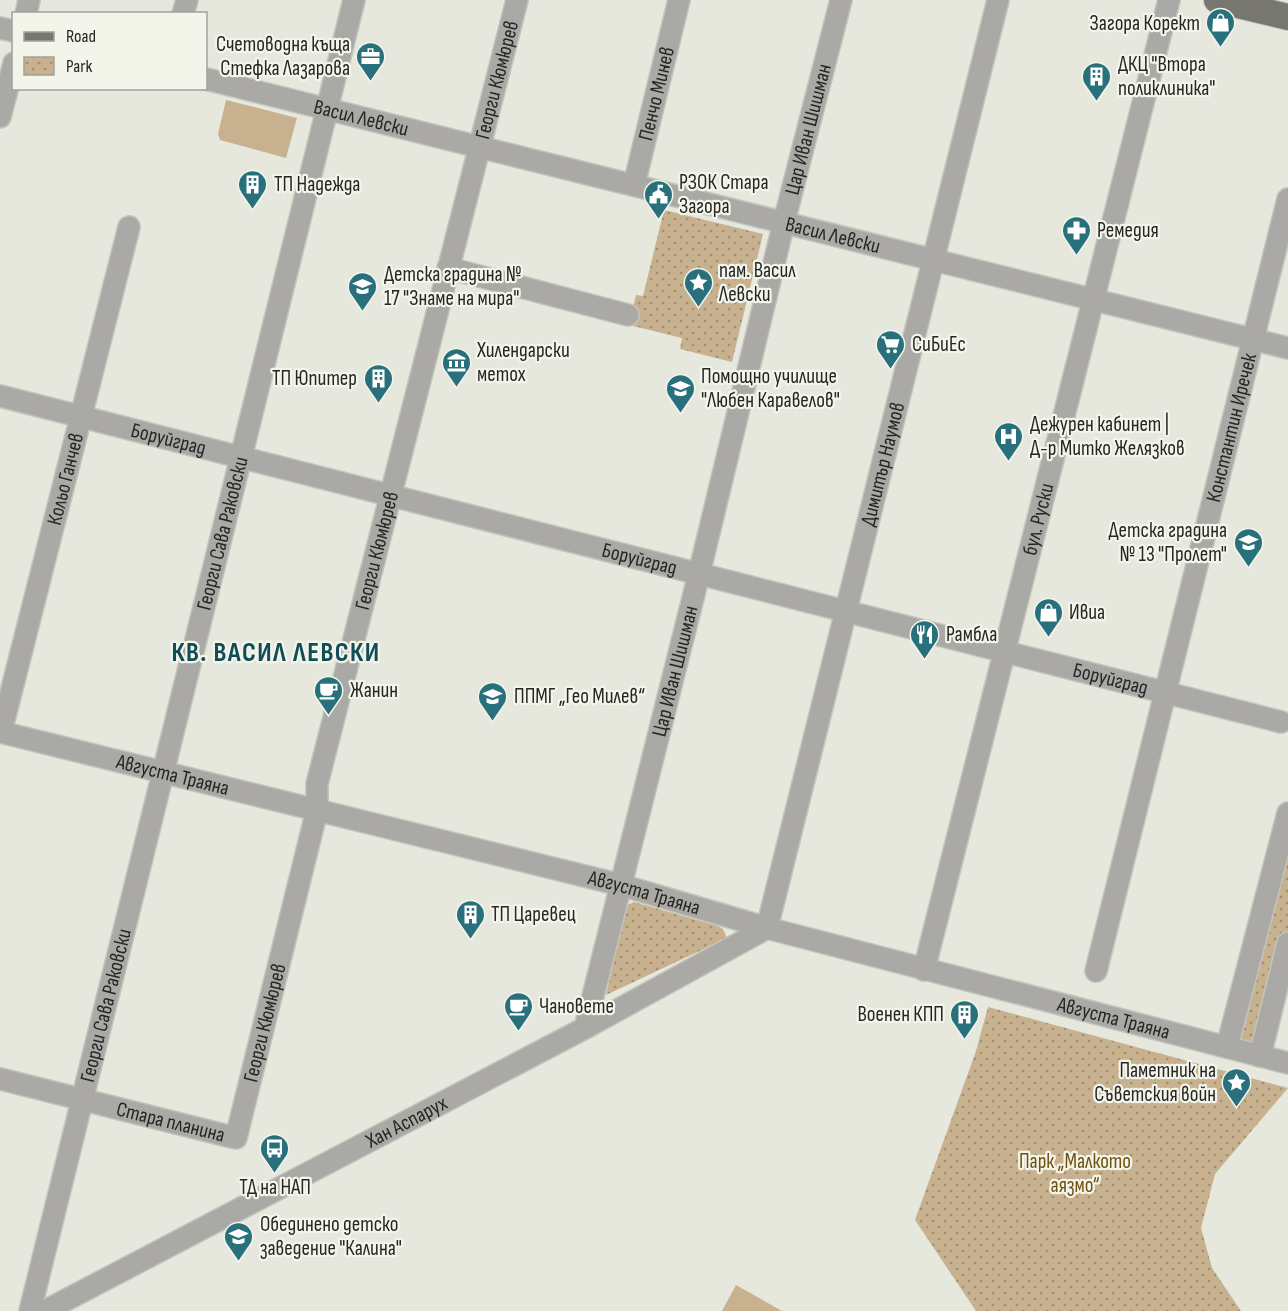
<svg xmlns="http://www.w3.org/2000/svg" width="1288" height="1311" viewBox="0 0 1288 1311" font-family="'Sofia Sans Condensed',sans-serif">
  <style>
    .park { fill: url(#park-dots) }
    .pitch { fill: #c8b18e }
    .lines { fill: none; stroke-linecap: round; stroke-linejoin: round }
    .minor-casing { stroke: #c3c5bc; stroke-width: 24 }
    .major-casing { stroke: #c3c5bc; stroke-width: 28 }
    .minor { stroke: #aaa9a5; stroke-width: 21 }
    .major { stroke: #77766f; stroke-width: 26 }
    .labels { text-anchor: middle; dominant-baseline: central; stroke-width: 4.5; stroke-linejoin: round; paint-order: stroke }
    .poi-label { font-size: 21px; fill: #262623; stroke: #f3f5eb; text-anchor: start }
    .street-label { font-size: 21px; fill: #262623; stroke: #f3f5eb }
    .park-label { font-size: 21px; fill: #704f0f; stroke: #f3f5eb }
    .district-label { font-size: 27px; font-weight: bold; letter-spacing: 1.5px; fill: #114d56; stroke: #f3f5eb }
  </style>
  <defs>
    <pattern id="park-dots" width="8" height="8" patternUnits="userSpaceOnUse" patternTransform="scale(1.5)"><rect width="8" height="8" fill="#c8b18e"/><path d="M2 2h.1M6 6h.1" fill="none" stroke="#a29074" stroke-width="1.8" stroke-linecap="round"/></pattern>
  </defs>
  <rect width="100%" height="100%" fill="#e6e8de"/>
  <g class="park">
    <polygon points="664,210 763,234 732,362 680,349 682,338 629,325 636,295 643,296"/>
    <polygon points="1288,813 1288,943 1260,1056 1227,1047"/>
    <polygon points="634,902 718,926 723,929 727,938 606,995 625,908 627,905"/>
    <polygon points="988,1007 1288,1088 1215,1174 1201,1228 1212,1268 1241,1311 976,1311 915,1220 976,1051"/>
  </g>
  <g class="pitch">
    <polygon points="226,100 297,118 286,158 220,140 218,134"/>
    <polygon points="736,1285 782,1311 722,1311"/>
  </g>
  <g class="lines">
    <defs>
      <g id="minor">
        <polyline points="26,14 29,0"/>
        <polyline points="183,14 187,0"/>
        <polyline points="0,28 14,31"/>
        <path id="s1" d="M 206,79 L 1288,348"/>
        <polyline points="0,117 14,63"/>
        <path id="s2" d="M 634,185 L 679,0"/>
        <polyline points="448,268 628,315"/>
        <path id="s3" d="M 0,396 L 1281,722"/>
        <path id="s4" d="M 0,732 L 621,885 L 767,928 L 1288,1063"/>
        <path id="s5" d="M 1,732 L 129,227"/>
        <path id="s6" d="M 767,928 L 998,0"/>
        <path id="s7" d="M 924,970 L 1169,0"/>
        <path id="s8" d="M 1096,971 L 1288,199"/>
        <path id="s9" d="M 585,1028 L 699,574 L 784,222 L 841,0"/>
        <polyline points="1227,1047 1288,813"/>
        <polyline points="1260,1056 1288,943"/>
        <path id="s10" d="M 0,1079 L 236,1138 L 317,810 L 317,784 L 517,0"/>
        <path id="s11" d="M 30,1311 L 354,0"/>
        <path id="s12" d="M 45,1311 L 585,1028 L 767,928"/>
      </g>
      <polyline id="major" points="1217,0 1288,17"/>
    </defs>
    <use href="#minor" class="minor-casing"/>
    <use href="#major" class="major-casing"/>
    <use href="#minor" class="minor"/>
    <use href="#major" class="major"/>
  </g>
  <defs>
    <symbol id="shop-pin" viewBox="-11 -11 22 30"><path d="M0 17L-7.5 6A9.5 9.5 0 1 1 7.5 6Z" fill="#28707b" stroke="#f3f5eb"/><path d="M-5-2.5h2.3a2.7 3.5 0 0 1 5.4 0H5L5.5 6h-11ZM-1.5-2.5h3a1.5 2.3 0 0 0-3 0Z" fill="#fff"/></symbol>
    <symbol id="office-pin" viewBox="-11 -11 22 30"><path d="M0 17L-7.5 6A9.5 9.5 0 1 1 7.5 6Z" fill="#28707b" stroke="#f3f5eb"/><path d="M-6-3h4V-5.5h4V-3h4V5H-6ZM-1-4.5V-3h2v-1.5ZM-6 0V1H6V0Z" fill="#fff"/></symbol>
    <symbol id="building-pin" viewBox="-11 -11 22 30"><path d="M0 17L-7.5 6A9.5 9.5 0 1 1 7.5 6Z" fill="#28707b" stroke="#f3f5eb"/><path d="M-4-6H4V6H1V3H-1V6H-4ZM-2.5-4.3h1.7v1.8h-1.7ZM.8-4.3h1.7v1.8H.8ZM-2.5-1h1.7V.8h-1.7ZM.8-1h1.7V.8H.8Z" fill="#fff"/></symbol>
    <symbol id="civic-pin" viewBox="-11 -11 22 30"><path d="M0 17L-7.5 6A9.5 9.5 0 1 1 7.5 6Z" fill="#28707b" stroke="#f3f5eb"/><path d="M-.6-6.5H3V-4.5H.6V-3L4-1V1h2V6H-6V1h2V-1L-.6-3ZM-1.2 2.5V6h2.4V2.5Z" fill="#fff"/></symbol>
    <symbol id="pharmacy-pin" viewBox="-11 -11 22 30"><path d="M0 17L-7.5 6A9.5 9.5 0 1 1 7.5 6Z" fill="#28707b" stroke="#f3f5eb"/><path d="M-2-6h4v4h4v4h-4v4h-4v-4h-4v-4h4Z" fill="#fff"/></symbol>
    <symbol id="sight-pin" viewBox="-11 -11 22 30"><path d="M0 17L-7.5 6A9.5 9.5 0 1 1 7.5 6Z" fill="#28707b" stroke="#f3f5eb"/><path d="M0-6L1.8-2.2L6-1.7L2.9 1.2L3.7 5.4L0 3.3L-3.7 5.4L-2.9 1.2L-6-1.7L-1.8-2.2Z" fill="#fff"/></symbol>
    <symbol id="school-pin" viewBox="-11 -11 22 30"><path d="M0 17L-7.5 6A9.5 9.5 0 1 1 7.5 6Z" fill="#28707b" stroke="#f3f5eb"/><path d="M0-5L7-2L0 1L-7-2ZM-4 1L0 2.5L4 1V4Q0 6-4 4Z" fill="#fff"/></symbol>
    <symbol id="supermarket-pin" viewBox="-11 -11 22 30"><path d="M0 17L-7.5 6A9.5 9.5 0 1 1 7.5 6Z" fill="#28707b" stroke="#f3f5eb"/><path d="M-6-5.5h2.5l.6 2H6L4.5 2H-2.5L-4.4-4H-6ZM-1.5 3.2a1.3 1.3 0 1 0 .1 0ZM3 3.2a1.3 1.3 0 1 0 .1 0Z" fill="#fff"/></symbol>
    <symbol id="museum-pin" viewBox="-11 -11 22 30"><path d="M0 17L-7.5 6A9.5 9.5 0 1 1 7.5 6Z" fill="#28707b" stroke="#f3f5eb"/><path d="M0-6L6-3V-2H-6V-3ZM-5-1h2V3h-2ZM-1-1h2V3h-2ZM3-1h2V3H3ZM-6 4H6V6H-6Z" fill="#fff"/></symbol>
    <symbol id="hospital-pin" viewBox="-11 -11 22 30"><path d="M0 17L-7.5 6A9.5 9.5 0 1 1 7.5 6Z" fill="#28707b" stroke="#f3f5eb"/><path d="M-5-5h3v3.5h4V-5h3V5h-3V1.5h-4V5h-3Z" fill="#fff"/></symbol>
    <symbol id="restaurant-pin" viewBox="-11 -11 22 30"><path d="M0 17L-7.5 6A9.5 9.5 0 1 1 7.5 6Z" fill="#28707b" stroke="#f3f5eb"/><path d="M-5-6h1v4h1v-4h1v4h1v-4h1v5L-1.5 .5V6h-2V.5L-5-1ZM5-6V6H3V1.5H1.5Q1.5-4 5-6Z" fill="#fff"/></symbol>
    <symbol id="cafe-pin" viewBox="-11 -11 22 30"><path d="M0 17L-7.5 6A9.5 9.5 0 1 1 7.5 6Z" fill="#28707b" stroke="#f3f5eb"/><path d="M-5.5-4.5H6V0H3Q3 3.5 0 3.5H-2.5Q-5.5 3.5-5.5 0ZM3-3.2v2h1.7v-2ZM-6 4.5H4V6H-6Z" fill="#fff"/></symbol>
    <symbol id="bus-pin" viewBox="-11 -11 22 30"><path d="M0 17L-7.5 6A9.5 9.5 0 1 1 7.5 6Z" fill="#28707b" stroke="#f3f5eb"/><path d="M-5-6H5V4H4V6H2V4H-2V6H-4V4H-5ZM-3.5-4V0h7V-4ZM-3.5 1.2v1.5H-2V1.2ZM2 1.2v1.5H3.5V1.2Z" fill="#fff"/></symbol>
  </defs>
  <g fill-rule="evenodd">
    <use href="#shop-pin" x="1204" y="6" width="33" height="45"/>
    <use href="#office-pin" x="354" y="40" width="33" height="45"/>
    <use href="#building-pin" x="1080" y="60" width="33" height="45"/>
    <use href="#building-pin" x="236" y="168" width="33" height="45"/>
    <use href="#civic-pin" x="642" y="178" width="33" height="45"/>
    <use href="#pharmacy-pin" x="1060" y="214" width="33" height="45"/>
    <use href="#sight-pin" x="682" y="266" width="33" height="45"/>
    <use href="#school-pin" x="346" y="270" width="33" height="45"/>
    <use href="#supermarket-pin" x="874" y="328" width="33" height="45"/>
    <use href="#museum-pin" x="440" y="346" width="33" height="45"/>
    <use href="#building-pin" x="362" y="362" width="33" height="45"/>
    <use href="#school-pin" x="664" y="372" width="33" height="45"/>
    <use href="#hospital-pin" x="992" y="420" width="33" height="45"/>
    <use href="#school-pin" x="1232" y="526" width="33" height="45"/>
    <use href="#shop-pin" x="1032" y="596" width="33" height="45"/>
    <use href="#restaurant-pin" x="908" y="618" width="33" height="45"/>
    <use href="#cafe-pin" x="312" y="674" width="33" height="45"/>
    <use href="#school-pin" x="476" y="680" width="33" height="45"/>
    <use href="#building-pin" x="454" y="898" width="33" height="45"/>
    <use href="#cafe-pin" x="502" y="990" width="33" height="45"/>
    <use href="#building-pin" x="948" y="998" width="33" height="45"/>
    <use href="#sight-pin" x="1220" y="1066" width="33" height="45"/>
    <use href="#bus-pin" x="258" y="1132" width="33" height="45"/>
    <use href="#school-pin" x="222" y="1220" width="33" height="45"/>
  </g>
  <g class="labels">
    <g class="poi-label">
      <text x="1200" y="23" text-anchor="end">Загора Корект</text>
      <text x="350" y="44" text-anchor="end">Счетоводна къща<tspan x="350" dy="24">Стефка Лазарова</tspan></text>
      <text x="1118" y="64">ДКЦ "Втора<tspan x="1118" dy="24">поликлиника"</tspan></text>
      <text x="679" y="182">РЗОК Стара<tspan x="679" dy="24">Загора</tspan></text>
      <text x="274" y="184">ТП Надежда</text>
      <text x="1097" y="230">Ремедия</text>
      <text x="719" y="270">пам. Васил<tspan x="719" dy="24">Левски</tspan></text>
      <text x="384" y="274">Детска градина №<tspan x="384" dy="24">17 "Знаме на мира"</tspan></text>
      <text x="912" y="344">СиБиЕс</text>
      <text x="477" y="350">Хилендарски<tspan x="477" dy="24">метох</tspan></text>
      <text x="701" y="376">Помощно училище<tspan x="701" dy="24">"Любен Каравелов"</tspan></text>
      <text x="357" y="378" text-anchor="end">ТП Юпитер</text>
      <text x="1030" y="424">Дежурен кабинет |<tspan x="1030" dy="24">Д-р Митко Желязков</tspan></text>
      <text x="1227" y="530" text-anchor="end">Детска градина<tspan x="1227" dy="24">№ 13 "Пролет"</tspan></text>
      <text x="1069" y="612">Ивиа</text>
      <text x="946" y="634">Рамбла</text>
      <text x="350" y="690">Жанин</text>
      <text x="514" y="696">ППМГ „Гео Милев“</text>
      <text x="491" y="914">ТП Царевец</text>
      <text x="539" y="1006">Чановете</text>
      <text x="944" y="1014" text-anchor="end">Военен КПП</text>
      <text x="1216" y="1070" text-anchor="end">Паметник на<tspan x="1216" dy="24">Съветския войн</tspan></text>
      <text x="275" y="1187" text-anchor="middle">ТД на НАП</text>
      <text x="260" y="1224">Обединено детско<tspan x="260" dy="24">заведение "Калина"</tspan></text>
    </g>
    <g class="street-label">
      <text stroke="none"><textPath href="#s10" startOffset="1334">Георги Кюмюрев</textPath></text>
      <text stroke="none"><textPath href="#s2" startOffset="94">Пенчо Минев</textPath></text>
      <text stroke="none"><textPath href="#s1" startOffset="160">Васил Левски</textPath></text>
      <text stroke="none"><textPath href="#s9" startOffset="926">Цар Иван Шишман</textPath></text>
      <text stroke="none"><textPath href="#s1" startOffset="646">Васил Левски</textPath></text>
      <text stroke="none"><textPath href="#s8" startOffset="560">Константин Иречек</textPath></text>
      <text stroke="none"><textPath href="#s3" startOffset="174">Боруйград</textPath></text>
      <text stroke="none"><textPath href="#s6" startOffset="478">Димитър Наумов</textPath></text>
      <text stroke="none"><textPath href="#s5" startOffset="261">Кольо Ганчев</textPath></text>
      <text stroke="none"><textPath href="#s7" startOffset="465">бул. Руски</textPath></text>
      <text stroke="none"><textPath href="#s11" startOffset="801">Георги Сава Раковски</textPath></text>
      <text stroke="none"><textPath href="#s10" startOffset="848">Георги Кюмюрев</textPath></text>
      <text stroke="none"><textPath href="#s3" startOffset="660">Боруйград</textPath></text>
      <text stroke="none"><textPath href="#s9" startOffset="368">Цар Иван Шишман</textPath></text>
      <text stroke="none"><textPath href="#s3" startOffset="1146">Боруйград</textPath></text>
      <text stroke="none"><textPath href="#s4" startOffset="178">Августа Траяна</textPath></text>
      <text stroke="none"><textPath href="#s4" startOffset="664">Августа Траяна</textPath></text>
      <text stroke="none"><textPath href="#s11" startOffset="315">Георги Сава Раковски</textPath></text>
      <text stroke="none"><textPath href="#s4" startOffset="1150">Августа Траяна</textPath></text>
      <text stroke="none"><textPath href="#s10" startOffset="362">Георги Кюмюрев</textPath></text>
      <text stroke="none"><textPath href="#s10" startOffset="176">Стара планина</textPath></text>
      <text stroke="none"><textPath href="#s12" startOffset="408">Хан Аспарух</textPath></text>
    </g>
    <g class="park-label">
      <text x="1075" y="1161">Парк „Малкото<tspan x="1075" dy="24">аязмо“</tspan></text>
    </g>
    <g class="district-label">
      <text x="276" y="653">КВ. ВАСИЛ ЛЕВСКИ</text>
    </g>
  </g>
  <rect x="12" y="12" width="195" height="78" fill="#f3f5eb" stroke="#a1a29b" stroke-width="1.5"/>
  <rect x="24" y="32" width="30" height="9" fill="#77766f" stroke="#a1a29b" stroke-width="1.5"/>
  <text x="66" y="42" font-size="18" fill="#262623">Road</text>
  <rect x="24" y="57" width="30" height="18" fill="url(#park-dots)" stroke="#a1a29b" stroke-width="1.5"/>
  <text x="66" y="72" font-size="18" fill="#262623">Park</text>
</svg>
